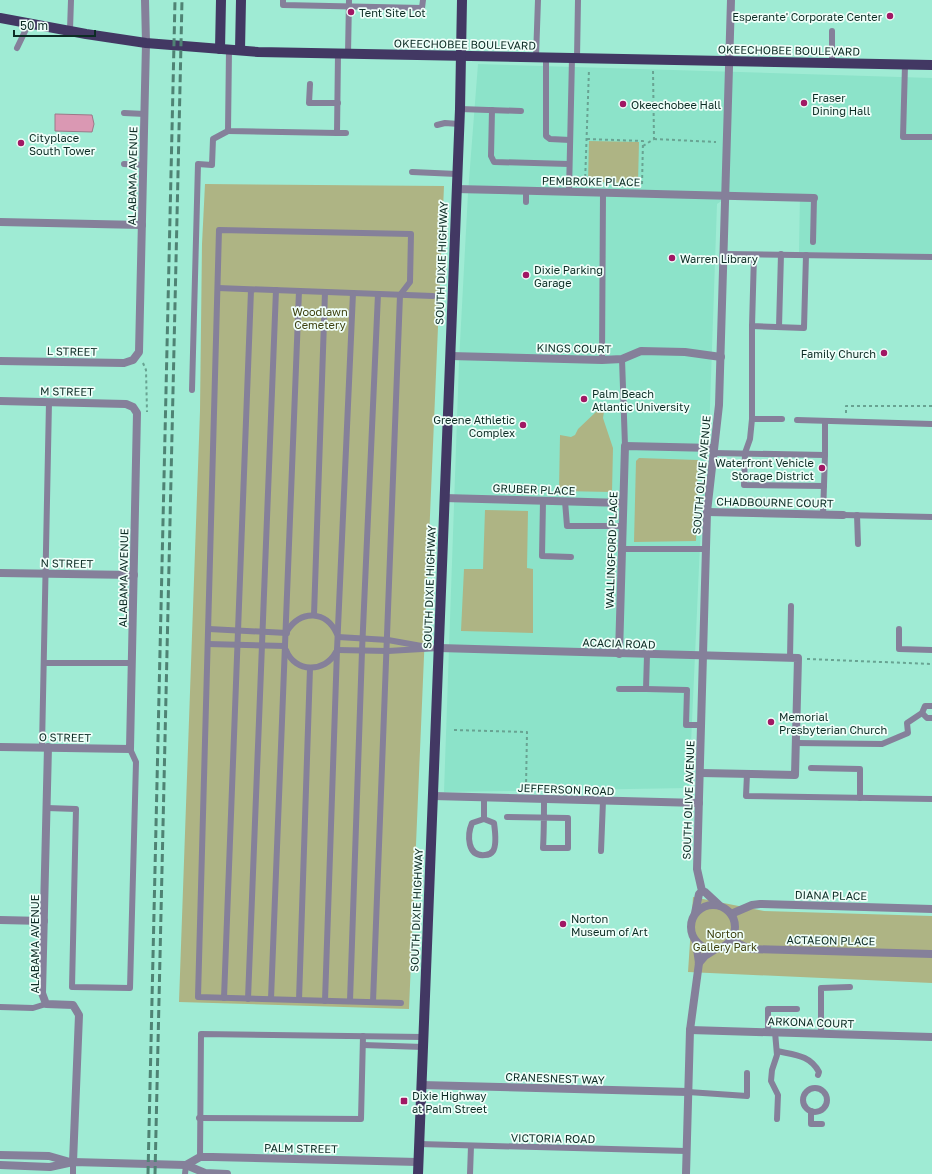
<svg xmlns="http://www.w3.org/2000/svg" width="932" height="1174" viewBox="0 0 932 1174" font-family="'Golos Text',sans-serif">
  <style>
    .built { fill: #8ce3c9 }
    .green { fill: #aeb484 }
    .water { fill: #da98b3; stroke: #9c7888 }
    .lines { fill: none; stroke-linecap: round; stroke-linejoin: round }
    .path { stroke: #68a392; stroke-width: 2; stroke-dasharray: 3 3; stroke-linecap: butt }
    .service { stroke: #85809a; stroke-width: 6 }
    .minor { stroke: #85809a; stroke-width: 8 }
    .tertiary { stroke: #85809a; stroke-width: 8 }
    .primary { stroke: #423863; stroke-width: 10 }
    .rail { stroke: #4f8374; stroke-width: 3; stroke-dasharray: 8 4; stroke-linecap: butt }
    .poi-dot { fill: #a11864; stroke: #effef9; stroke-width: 1.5 }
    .labels { text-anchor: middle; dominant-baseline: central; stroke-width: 3.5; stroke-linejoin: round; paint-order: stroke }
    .poi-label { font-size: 11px; fill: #0c2c24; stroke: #effef9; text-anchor: start }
    .street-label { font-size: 11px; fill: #0c2c24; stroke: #effef9 }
    .park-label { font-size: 11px; fill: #3e4110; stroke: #effef9 }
  </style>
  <rect width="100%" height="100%" fill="#9febd4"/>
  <polygon class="built" points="478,64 932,78 932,254 799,252 800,194 733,193 717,204 709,435 700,545 689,788 444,792 459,362 468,193"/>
  <g class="green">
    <polygon points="589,141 639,142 638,183 588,182"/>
    <polygon points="205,184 444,186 409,1009 179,1002 200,411 202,244"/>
    <polygon points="598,410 604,411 603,418 613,448 612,492 559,491 560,435 571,437 575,435 578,429"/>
    <polygon points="639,458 698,460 696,541 634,542 636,461"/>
    <polygon points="485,510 528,511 527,568 533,569 533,633 461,631 464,569 483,569"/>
    <polygon points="693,897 764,911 932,916 932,983 688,972"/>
  </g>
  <polygon class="water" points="55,114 92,115 94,124 92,132 55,131"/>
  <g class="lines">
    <g class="path">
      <polyline points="587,139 643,141 642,185"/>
      <polyline points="654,139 716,142"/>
      <polyline points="643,146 654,139 653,70"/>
      <polyline points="585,183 589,69"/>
      <polyline points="143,363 146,370 147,412"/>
      <polyline points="846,413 846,406 932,406"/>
      <polyline points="807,659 932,664"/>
      <polyline points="454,730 527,732 526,787"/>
    </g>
    <g class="service">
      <polyline points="283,0 283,5 422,8 423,0"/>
      <polyline points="70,30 71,0"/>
      <polyline points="832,31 832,63"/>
      <polyline points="17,48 29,23"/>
      <polyline points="229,50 228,131 337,133 338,54"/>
      <polyline points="348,54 349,0"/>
      <polyline points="536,57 538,0"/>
      <polyline points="546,57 546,136 550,139 570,140"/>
      <polyline points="577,58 578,0"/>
      <polyline points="905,65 903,137 932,137"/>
      <polyline points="310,84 309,103 338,103"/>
      <polyline points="460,109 521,111"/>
      <polyline points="492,110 491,156 494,162 569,164"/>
      <polyline points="124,113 145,114"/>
      <polyline points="437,125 445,123 459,124"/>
      <polyline points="337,133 346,133"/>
      <polyline points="124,164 144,165"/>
      <polyline points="412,172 457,174"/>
      <polyline points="526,191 526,202"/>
      <polyline points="569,192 572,58"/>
      <polyline points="813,242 814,198"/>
      <polyline points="724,254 932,257"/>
      <polyline points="754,255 752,326 804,328 806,255"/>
      <polyline points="218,288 433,296"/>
      <polyline points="752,326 752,419 750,439 745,453 744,485 824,486"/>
      <polyline points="779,327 781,254"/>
      <polyline points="622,359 625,446"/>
      <polyline points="602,360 603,193"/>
      <polyline points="192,390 198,164 212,165 213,139 228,131"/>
      <polyline points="752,419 782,419"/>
      <polyline points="797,420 932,424"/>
      <polyline points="713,453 825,455 825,421"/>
      <polyline points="543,501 542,556 571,557"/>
      <polyline points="565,501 567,526 622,526"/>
      <polyline points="823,515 825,455"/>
      <polyline points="843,515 932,517"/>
      <polyline points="857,515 858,544"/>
      <polyline points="622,549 706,549"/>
      <polyline points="314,615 325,292"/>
      <polyline points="209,629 287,633"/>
      <polyline points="899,629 899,649 932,650"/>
      <path d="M 287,631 C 301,610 326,610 337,634"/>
      <polyline points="338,637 388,640 427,647"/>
      <polyline points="208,644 285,646"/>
      <path d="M 286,650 C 295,673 325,673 336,652"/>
      <polyline points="337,650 388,651 439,648"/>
      <polyline points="790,658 791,606"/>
      <polyline points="44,663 132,663"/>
      <polyline points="619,689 646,689 647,655"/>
      <polyline points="646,689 687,690 686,725 702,725"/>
      <polyline points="922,713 927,718 932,718"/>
      <polyline points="796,743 882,744 908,733 907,723 922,713 925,706 932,706"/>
      <polyline points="42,747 49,402"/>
      <polyline points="811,768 860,769 860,798"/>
      <polyline points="747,774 746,796 932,799"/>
      <path d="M 484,797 L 484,819 L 472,823 C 467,835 467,857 485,855 C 488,855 491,854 493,851 C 497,845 495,830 494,823 L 484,819"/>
      <polyline points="47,808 76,809 72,987 130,988 136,762 130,749"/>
      <path d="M 507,817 L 568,818 L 568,848 L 543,848 C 544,832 544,815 544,799"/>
      <polyline points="601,851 603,801"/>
      <polyline points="224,998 251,290"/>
      <polyline points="248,999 276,290"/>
      <polyline points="271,999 299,291"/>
      <polyline points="299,1000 310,668"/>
      <polyline points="325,1001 337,650 353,293"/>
      <polyline points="350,1001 362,651 378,294"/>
      <polyline points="373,1002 400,295 410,282 411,234 219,230 198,997 401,1003"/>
      <polyline points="0,1007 33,1008 46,1004"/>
      <polyline points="768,1032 768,1009 797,1009"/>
      <polyline points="775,1032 777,1055 772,1070 771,1081 778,1095 777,1119"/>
      <polyline points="821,1033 821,988 850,987"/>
      <polyline points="363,1045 423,1047"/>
      <path d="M 777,1051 C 795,1055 810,1055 819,1072 L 818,1075"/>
      <circle cx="815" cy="1100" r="12"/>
      <polyline points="688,1092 747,1096 747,1073"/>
      <polyline points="811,1111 811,1124 822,1124"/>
      <polyline points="199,1118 361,1119 363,1036"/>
      <polyline points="419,1144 686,1151"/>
      <polyline points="200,1157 201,1034 423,1037"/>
      <polyline points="73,1174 73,1162"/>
      <polyline points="185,1174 186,1165"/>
      <polyline points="470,1174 471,1146"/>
    </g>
    <g class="minor">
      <polyline points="456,189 814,198"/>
      <polyline points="0,222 142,225"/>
      <polyline points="450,356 602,360 622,359 641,351 685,352 721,357"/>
      <polyline points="0,361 124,363 133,360 139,352 146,43 145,0"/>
      <polyline points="0,401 126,404 133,407 137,413 130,749 0,747"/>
      <polyline points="444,498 623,503"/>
      <polyline points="707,512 843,515"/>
      <polyline points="0,573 134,575"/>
      <polyline points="439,648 798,658 795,775 701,773"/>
      <polyline points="619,654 625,446 714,448"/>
      <polyline points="48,747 42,993 46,1004 73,1005 79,1015 73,1162"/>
      <polyline points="433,796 699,803"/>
      <polyline points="731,914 752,905 760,904 932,909"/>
      <polyline points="0,920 44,921"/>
      <polyline points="731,940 750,949 932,954"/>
      <polyline points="690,1030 932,1037"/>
      <polyline points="421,1085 688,1092"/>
      <polyline points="0,1155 49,1156 70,1162"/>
      <polyline points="0,1165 50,1167 73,1162 186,1165 205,1173 227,1174"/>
      <polyline points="186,1165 200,1157 212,1157 418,1162"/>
    </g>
    <g class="tertiary">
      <polyline points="702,891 705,892 719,905"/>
      <circle cx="713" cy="927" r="22"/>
      <polyline points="695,913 699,894 702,891 697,869 707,512 719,405 731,0"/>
      <polyline points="699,963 705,956 716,949"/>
      <polyline points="686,1174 690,1030 699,963 696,942"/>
    </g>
    <g class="primary">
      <polyline points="0,18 86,34 146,43 258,52 932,65"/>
      <polyline points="220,49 221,0"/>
      <polyline points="240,50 241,0"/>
      <polyline points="418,1174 460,109 462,0"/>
    </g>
    <g class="rail">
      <polyline points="148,1174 175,0"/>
      <polyline points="155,1174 182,0"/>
    </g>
  </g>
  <g class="poi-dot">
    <circle cx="351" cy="12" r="4"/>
    <circle cx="890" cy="16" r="4"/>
    <circle cx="804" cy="103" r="4"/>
    <circle cx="623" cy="104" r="4"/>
    <circle cx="21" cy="143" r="4"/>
    <circle cx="672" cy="258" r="4"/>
    <circle cx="526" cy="275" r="4"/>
    <circle cx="884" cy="353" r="4"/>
    <circle cx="584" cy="399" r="4"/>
    <circle cx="523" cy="425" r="4"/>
    <circle cx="822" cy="468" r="4"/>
    <circle cx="771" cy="722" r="4"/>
    <circle cx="563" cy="924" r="4"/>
    <rect x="400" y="1097" width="8" height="8" rx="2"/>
  </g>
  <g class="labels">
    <g class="poi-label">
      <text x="359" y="12">Tent Site Lot</text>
      <text x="882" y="16" text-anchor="end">Esperante' Corporate Center</text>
      <text x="812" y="97">Fraser<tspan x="812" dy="13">Dining Hall</tspan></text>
      <text x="631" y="104">Okeechobee Hall</text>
      <text x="29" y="137">Cityplace<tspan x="29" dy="13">South Tower</tspan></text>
      <text x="680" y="258">Warren Library</text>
      <text x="534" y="269">Dixie Parking<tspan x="534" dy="13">Garage</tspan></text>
      <text x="876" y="353" text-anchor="end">Family Church</text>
      <text x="592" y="393">Palm Beach<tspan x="592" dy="13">Atlantic University</tspan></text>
      <text x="515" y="419" text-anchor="end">Greene Athletic<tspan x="515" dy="13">Complex</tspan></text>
      <text x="814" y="462" text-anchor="end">Waterfront Vehicle<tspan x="814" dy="13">Storage District</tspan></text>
      <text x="779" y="716">Memorial<tspan x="779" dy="13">Presbyterian Church</tspan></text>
      <text x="571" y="918">Norton<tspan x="571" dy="13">Museum of Art</tspan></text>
      <text x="412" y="1095">Dixie Highway<tspan x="412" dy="13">at Palm Street</tspan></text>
    </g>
    <g class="street-label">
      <text transform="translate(465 44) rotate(1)">OKEECHOBEE BOULEVARD</text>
      <text transform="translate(789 50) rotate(1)">OKEECHOBEE BOULEVARD</text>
      <text transform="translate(132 176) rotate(-89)">ALABAMA AVENUE</text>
      <text transform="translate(591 181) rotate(1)">PEMBROKE PLACE</text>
      <text transform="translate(441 263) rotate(-88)">SOUTH DIXIE HIGHWAY</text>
      <text transform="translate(574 348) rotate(1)">KINGS COURT</text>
      <text transform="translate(72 351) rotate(1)">L STREET</text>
      <text transform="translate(67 391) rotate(1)">M STREET</text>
      <text transform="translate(701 475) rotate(-85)">SOUTH OLIVE AVENUE</text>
      <text transform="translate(534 489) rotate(2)">GRUBER PLACE</text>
      <text transform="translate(775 502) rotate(1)">CHADBOURNE COURT</text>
      <text transform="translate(611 550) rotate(-88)">WALLINGFORD PLACE</text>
      <text transform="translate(67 563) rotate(1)">N STREET</text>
      <text transform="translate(123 578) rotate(-89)">ALABAMA AVENUE</text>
      <text transform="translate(429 587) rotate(-88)">SOUTH DIXIE HIGHWAY</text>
      <text transform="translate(619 643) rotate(2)">ACACIA ROAD</text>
      <text transform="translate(65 737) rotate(1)">O STREET</text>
      <text transform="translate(566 789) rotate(2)">JEFFERSON ROAD</text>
      <text transform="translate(688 800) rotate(-88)">SOUTH OLIVE AVENUE</text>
      <text transform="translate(831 895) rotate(1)">DIANA PLACE</text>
      <text transform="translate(416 910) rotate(-88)">SOUTH DIXIE HIGHWAY</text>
      <text transform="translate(831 940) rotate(1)">ACTAEON PLACE</text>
      <text transform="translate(34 944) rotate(-90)">ALABAMA AVENUE</text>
      <text transform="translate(811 1022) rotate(2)">ARKONA COURT</text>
      <text transform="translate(555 1078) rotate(2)">CRANESNEST WAY</text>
      <text transform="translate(553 1138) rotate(1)">VICTORIA ROAD</text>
      <text transform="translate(301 1148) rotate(1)">PALM STREET</text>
    </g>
    <g class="park-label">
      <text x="320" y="311">Woodlawn<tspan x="320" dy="13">Cemetery</tspan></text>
      <text x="725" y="933">Norton<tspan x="725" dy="13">Gallery Park</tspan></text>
    </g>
  </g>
  <path d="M14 30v6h81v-6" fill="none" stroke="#0c2c24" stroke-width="2"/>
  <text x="20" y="30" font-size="12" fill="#0c2c24" stroke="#effef9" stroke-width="3" paint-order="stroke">50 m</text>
</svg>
